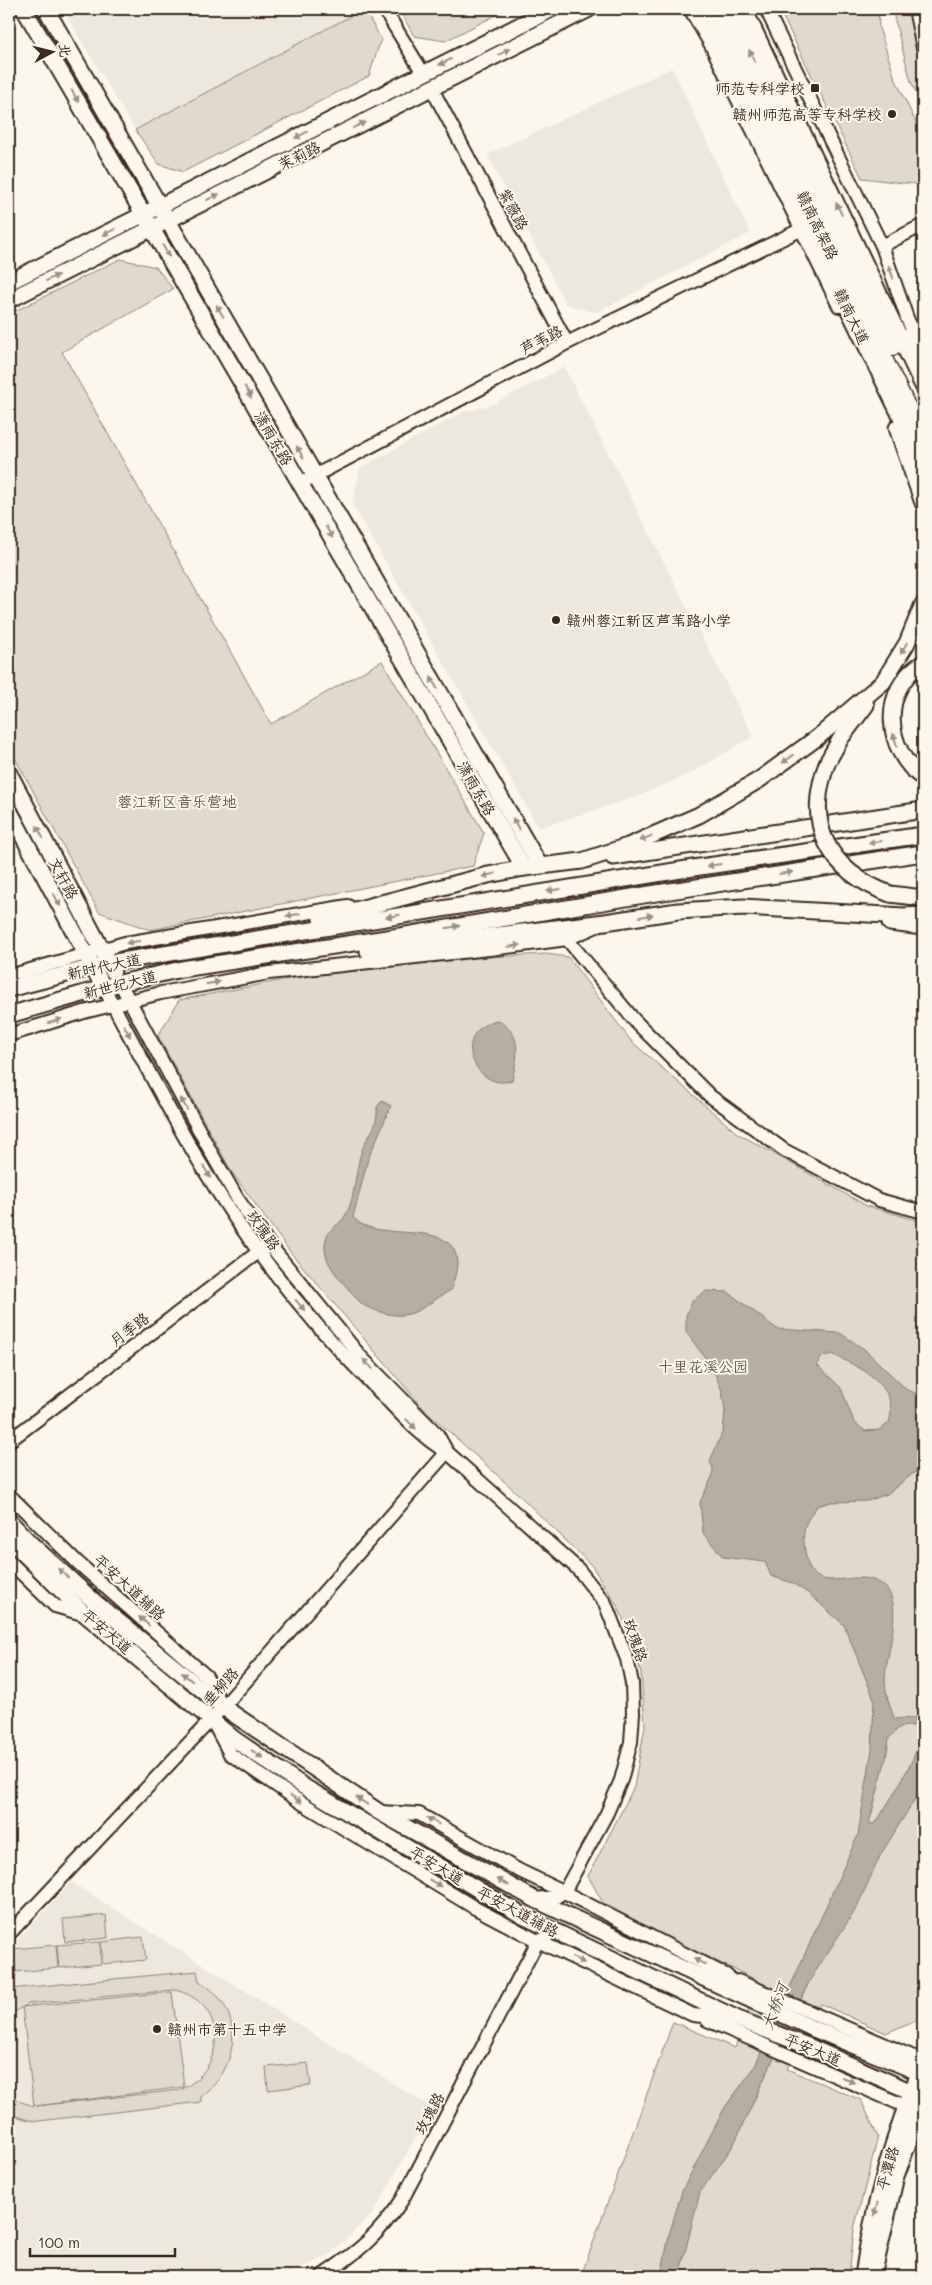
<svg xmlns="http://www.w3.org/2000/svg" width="932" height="2285" viewBox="0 0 932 2285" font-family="Mali,'LXGW WenKai TC',sans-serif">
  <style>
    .built { fill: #ede8dd }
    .green { fill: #dfd9ce; stroke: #8d8276 }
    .water { fill: #b6aea2; stroke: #85796d; fill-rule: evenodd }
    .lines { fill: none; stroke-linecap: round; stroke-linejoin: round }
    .minor-casing { stroke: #3b2a1e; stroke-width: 16 }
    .major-casing { stroke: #3b2a1e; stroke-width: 19 }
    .highway-casing { stroke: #3b2a1e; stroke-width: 21 }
    .minor { stroke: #fbf7ec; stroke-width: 12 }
    .major { stroke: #fbf7ec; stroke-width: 15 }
    .highway { stroke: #fbf7ec; stroke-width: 18 }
    .major-bridge-casing { stroke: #3b2a1e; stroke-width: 19; stroke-linecap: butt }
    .major-bridge { stroke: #fbf7ec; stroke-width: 15 }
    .oneway { fill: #9b9085 }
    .poi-dot { fill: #3b2a1e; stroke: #fbf7ec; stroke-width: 2 }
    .labels { text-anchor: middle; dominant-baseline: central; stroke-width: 4; stroke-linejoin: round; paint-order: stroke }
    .poi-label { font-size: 15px; fill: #3b2a1e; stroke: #fbf7ec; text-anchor: end }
    .street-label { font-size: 15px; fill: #3b2a1e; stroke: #fbf7ec }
    .park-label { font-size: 15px; fill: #64564a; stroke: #fbf7ec }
    .water-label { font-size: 16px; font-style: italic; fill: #605246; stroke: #fbf7ec }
  </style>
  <rect width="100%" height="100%" fill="#fbf7ec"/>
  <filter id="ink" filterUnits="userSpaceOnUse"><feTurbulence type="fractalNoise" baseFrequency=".02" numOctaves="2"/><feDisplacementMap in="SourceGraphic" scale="10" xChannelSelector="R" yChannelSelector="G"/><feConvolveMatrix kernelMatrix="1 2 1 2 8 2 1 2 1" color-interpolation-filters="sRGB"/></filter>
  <g filter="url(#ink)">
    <g class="built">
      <polygon points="62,9 364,9 135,130"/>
      <polygon points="672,68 750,233 595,313 566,304 487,155"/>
      <polygon points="564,367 753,736 692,773 636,797 539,828 352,504 360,468 463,412 491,405"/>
      <polygon points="71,1882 432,2108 373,2214 328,2256 282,2276 9,2276 9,1949"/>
    </g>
    <g class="green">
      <polygon points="364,9 381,39 369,76 183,172 159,164 135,130"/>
      <polygon points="399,9 508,9 445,41 414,36"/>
      <path d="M 779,9 L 878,9 L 879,28 L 895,78 L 923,138 L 923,183 C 914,186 876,179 862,178 Z"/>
      <polygon points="892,9 923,9 923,107 911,82"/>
      <polygon points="120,259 156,267 173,289 62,352 271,724 382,661 484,833 473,866 150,930 99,912 9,747 9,314"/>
      <polygon points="546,954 568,957 631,1041 737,1133 867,1206 923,1222 923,2017 886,2033 821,2004 787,2069 861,2100 878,2137 854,2229 849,2276 581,2276 673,2022 735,2048 759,1981 607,1910 588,1876 634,1787 645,1726 641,1673 633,1642 618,1607 592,1566 517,1493 423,1408 291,1253 231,1171 158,1036 179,1000 367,964"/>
      <polygon points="106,1915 108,1938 65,1942 63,1919"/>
      <polygon points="143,1937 146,1960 103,1964 101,1942"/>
      <polygon points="100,1942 101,1964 59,1968 57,1945"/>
      <polygon points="56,1945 58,1968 16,1972 13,1949"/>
      <path d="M 197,1971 L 199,1981 C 246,2008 241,2067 201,2097 L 201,2102 L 39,2121 L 28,2120 L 9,2114 L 9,2094 L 21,2102 L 34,2106 L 22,2007 L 172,1992 L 184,2087 L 36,2106 L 180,2090 C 228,2069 228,2001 174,1990 L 28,2004 L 9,2015 L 9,1989 Z"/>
      <polygon points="308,2063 311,2085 268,2090 266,2067"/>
    </g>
    <g class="water">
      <path d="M 497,1020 C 523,1033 518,1056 512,1080 C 479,1094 446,1033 497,1020 Z"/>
      <path d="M 382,1101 L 391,1106 L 368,1159 L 353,1217 C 376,1246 456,1215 457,1263 C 457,1272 453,1282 451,1290 C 421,1307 412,1324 375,1310 C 369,1308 363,1306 359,1301 C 345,1284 317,1261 327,1236 C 331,1227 341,1224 345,1216 C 356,1199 355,1168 362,1150 C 369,1131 378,1130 377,1107 Z"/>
      <path d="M 706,1291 L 728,1292 L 777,1329 L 840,1333 L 864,1349 L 907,1390 L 923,1396 L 923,1466 L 887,1494 L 867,1501 L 831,1502 L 817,1506 C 804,1525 802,1527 805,1551 C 812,1605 856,1562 884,1586 C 905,1604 886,1654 885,1678 C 885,1693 889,1705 895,1719 L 913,1718 L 923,1713 L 923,1786 L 881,1854 L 856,1909 L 810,1980 L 733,2146 L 700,2192 L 679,2276 L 661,2276 L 669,2235 L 682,2191 L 725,2107 L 754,2068 L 858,1835 L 872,1749 L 874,1699 L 844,1625 L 808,1593 L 792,1583 L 771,1576 L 765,1562 L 723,1557 L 703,1533 L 700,1502 L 712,1477 L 713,1469 L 710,1461 L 723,1431 L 725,1411 L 722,1391 L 712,1367 L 686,1332 L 686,1315 L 692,1301 ZM 832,1354 C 860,1368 900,1384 889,1423 L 879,1430 L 865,1431 L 854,1422 L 841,1388 L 817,1365 L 821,1357 ZM 920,1725 C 926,1748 889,1800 876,1823 L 869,1824 L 886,1758 L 889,1738 L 900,1727 Z"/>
    </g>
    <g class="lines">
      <defs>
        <g id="minor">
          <polyline points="384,9 423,73"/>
          <polyline points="690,9 711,45 839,306"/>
          <polyline points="766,9 882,246 907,318 919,345"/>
          <polyline points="915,9 923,48"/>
          <polyline points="432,89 567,343"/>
          <polyline points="882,246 923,225"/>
          <polyline points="912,454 923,477"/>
          <polyline points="301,483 567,343 800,230"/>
          <polyline points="562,933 635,1021 710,1096 784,1150 879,1200 923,1212"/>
          <polyline points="9,976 125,943 348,906"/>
          <polyline points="120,983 213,1156 237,1198 269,1244 361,1357 437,1434 447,1452"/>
          <path d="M 104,988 C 152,1077 198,1170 259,1252 C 293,1299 331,1343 372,1384 C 396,1408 418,1436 447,1452 L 578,1569 L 605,1603 L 627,1659 L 632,1683 L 633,1713 L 631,1742 L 621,1780 L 607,1813 L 564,1892 L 556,1897 L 534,1899"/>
          <polyline points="9,1035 84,1012 161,993 269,973 507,947 567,939 597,926"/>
          <polyline points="9,1441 265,1247"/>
          <polyline points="9,1495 77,1562 206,1676 221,1703"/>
          <polyline points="9,1561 55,1606 86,1615"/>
          <polyline points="214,1724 230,1754 302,1803 475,1908 538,1941 693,2015 732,2019"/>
          <polyline points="379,1812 419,1814 520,1871 564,1892 726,1975 748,1996"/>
          <polyline points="9,1934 223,1707 447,1452"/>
          <polyline points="738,1981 923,2061"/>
          <polyline points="707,2020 914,2110"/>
          <path d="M 322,2276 C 357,2253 379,2235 402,2200 L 538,1941 L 546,1938"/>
        </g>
        <g id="major">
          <polyline points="24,9 524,868"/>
          <polyline points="46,9 540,866"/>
          <polyline points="702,9 923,462"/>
          <polyline points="744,9 923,386"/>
          <polyline points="9,282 552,9"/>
          <polyline points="9,300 589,9"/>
          <polyline points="909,336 923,360"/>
          <polyline points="897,428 923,503"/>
          <path d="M 923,663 C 879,689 885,751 923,778"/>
          <polyline points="828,761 841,738 866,705"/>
          <polyline points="9,773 113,971"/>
          <polyline points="9,810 104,988"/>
          <polyline points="613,857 923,810"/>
          <polyline points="890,894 923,898"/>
          <polyline points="321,919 488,875 524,868 582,861 628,846 699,815 759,780 818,737 883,682 907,643 923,604"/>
          <polyline points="890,923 923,927"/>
          <polyline points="368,951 605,922 678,911 743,907 904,916 923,915"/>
          <polyline points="9,989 109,963 693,868 923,835"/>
          <polyline points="9,1015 120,983 182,969 400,936 650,894 923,853"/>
          <polyline points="9,1521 30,1543 96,1603 223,1707 379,1812 534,1899 578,1920 814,2029 923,2074"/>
          <polyline points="9,1539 86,1615 234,1739 306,1788 523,1916 738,2019 810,2047 923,2097"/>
          <path d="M 863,2276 C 873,2203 895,2131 923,2063"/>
          <polyline points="873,2276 896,2176 923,2103"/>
        </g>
        <g id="highway">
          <polyline points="713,9 923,441"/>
          <polyline points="729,9 891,347"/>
        </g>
      </defs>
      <use href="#minor" class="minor-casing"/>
      <use href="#major" class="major-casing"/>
      <use href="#highway" class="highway-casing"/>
      <use href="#minor" class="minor"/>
      <use href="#major" class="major"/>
      <use href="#highway" class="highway"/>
      <defs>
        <path id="major-bridge" d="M 828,761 C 803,824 828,871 890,894"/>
      </defs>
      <use href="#major-bridge" class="major-bridge-casing"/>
      <use href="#major-bridge" class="major-bridge"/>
    </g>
    <defs><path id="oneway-solid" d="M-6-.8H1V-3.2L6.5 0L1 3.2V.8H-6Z" transform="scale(1.25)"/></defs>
    <g class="oneway">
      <use href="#oneway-solid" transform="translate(504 52) rotate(-27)"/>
      <use href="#oneway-solid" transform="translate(752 56) rotate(-116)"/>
      <use href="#oneway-solid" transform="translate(445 62) rotate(153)"/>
      <use href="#oneway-solid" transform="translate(75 96) rotate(60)"/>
      <use href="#oneway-solid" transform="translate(359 125) rotate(-26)"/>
      <use href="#oneway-solid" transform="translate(301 135) rotate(153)"/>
      <use href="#oneway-solid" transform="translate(213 197) rotate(-26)"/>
      <use href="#oneway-solid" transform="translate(839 209) rotate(-116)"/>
      <use href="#oneway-solid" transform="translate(109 232) rotate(154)"/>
      <use href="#oneway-solid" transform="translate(166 251) rotate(60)"/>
      <use href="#oneway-solid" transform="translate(891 272) rotate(-109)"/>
      <use href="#oneway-solid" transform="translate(52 278) rotate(-27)"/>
      <use href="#oneway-solid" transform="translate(220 311) rotate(-120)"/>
      <use href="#oneway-solid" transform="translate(248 392) rotate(60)"/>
      <use href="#oneway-solid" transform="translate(300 452) rotate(-120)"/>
      <use href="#oneway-solid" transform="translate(329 532) rotate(60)"/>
      <use href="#oneway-solid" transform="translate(904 648) rotate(119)"/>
      <use href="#oneway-solid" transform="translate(434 683) rotate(-120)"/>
      <use href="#oneway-solid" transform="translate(895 740) rotate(-106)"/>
      <use href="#oneway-solid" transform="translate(788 759) rotate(144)"/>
      <use href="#oneway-solid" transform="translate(516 824) rotate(-120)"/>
      <use href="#oneway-solid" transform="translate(40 832) rotate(-118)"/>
      <use href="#oneway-solid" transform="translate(646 838) rotate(158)"/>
      <use href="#oneway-solid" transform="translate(875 842) rotate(172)"/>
      <use href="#oneway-solid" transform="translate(714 865) rotate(172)"/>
      <use href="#oneway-solid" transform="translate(786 873) rotate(-8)"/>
      <use href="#oneway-solid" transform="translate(489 875) rotate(167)"/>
      <use href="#oneway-solid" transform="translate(554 890) rotate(171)"/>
      <use href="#oneway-solid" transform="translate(57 900) rotate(62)"/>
      <use href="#oneway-solid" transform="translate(293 915) rotate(170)"/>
      <use href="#oneway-solid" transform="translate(393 916) rotate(171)"/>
      <use href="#oneway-solid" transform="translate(646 916) rotate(-9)"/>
      <use href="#oneway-solid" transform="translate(453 927) rotate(-10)"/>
      <use href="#oneway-solid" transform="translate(133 942) rotate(170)"/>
      <use href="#oneway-solid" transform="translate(514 946) rotate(-8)"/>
      <use href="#oneway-solid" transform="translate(213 983) rotate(-10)"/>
      <use href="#oneway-solid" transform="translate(55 1021) rotate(-17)"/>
      <use href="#oneway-solid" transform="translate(127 1031) rotate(61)"/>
      <use href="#oneway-solid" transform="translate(184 1104) rotate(-119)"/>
      <use href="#oneway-solid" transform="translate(207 1172) rotate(59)"/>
      <use href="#oneway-solid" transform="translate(300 1305) rotate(49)"/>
      <use href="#oneway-solid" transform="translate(368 1364) rotate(-134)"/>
      <use href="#oneway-solid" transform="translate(411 1424) rotate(45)"/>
      <use href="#oneway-solid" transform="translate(63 1573) rotate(-138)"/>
      <use href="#oneway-solid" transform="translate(144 1621) rotate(-139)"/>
      <use href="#oneway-solid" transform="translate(187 1677) rotate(-141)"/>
      <use href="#oneway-solid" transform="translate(257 1754) rotate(34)"/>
      <use href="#oneway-solid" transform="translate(296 1799) rotate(34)"/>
      <use href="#oneway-solid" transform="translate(362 1801) rotate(-147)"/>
      <use href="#oneway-solid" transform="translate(433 1821) rotate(-150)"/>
      <use href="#oneway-solid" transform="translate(503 1882) rotate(-151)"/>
      <use href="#oneway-solid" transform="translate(435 1883) rotate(31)"/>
      <use href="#oneway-solid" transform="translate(578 1960) rotate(25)"/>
      <use href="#oneway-solid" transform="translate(700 1962) rotate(-153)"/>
      <use href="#oneway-solid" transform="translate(848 2080) rotate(24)"/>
      <use href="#oneway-solid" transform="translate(876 2209) rotate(104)"/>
    </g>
  </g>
  <g class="poi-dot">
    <rect x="810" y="83" width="10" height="10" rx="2.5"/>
    <circle cx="892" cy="114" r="5"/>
    <circle cx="556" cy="620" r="5"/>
    <circle cx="157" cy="2029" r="5"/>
  </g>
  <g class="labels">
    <g class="poi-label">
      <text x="805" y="88">师范专科学校</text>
      <text x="882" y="114">赣州师范高等专科学校</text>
      <text x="566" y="620" text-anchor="start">赣州蓉江新区芦苇路小学</text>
      <text x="167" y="2029" text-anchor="start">赣州市第十五中学</text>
    </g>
    <g class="street-label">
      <text transform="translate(299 155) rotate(-26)">茉莉路</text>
      <text transform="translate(514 209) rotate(62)">紫薇路</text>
      <text transform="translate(818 225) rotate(64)">赣南高架路</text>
      <text transform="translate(852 316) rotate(64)">赣南大道</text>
      <text transform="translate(541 339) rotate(-27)">芦苇路</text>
      <text transform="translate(274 438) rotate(60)">潇雨东路</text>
      <text transform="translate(477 788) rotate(60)">潇雨东路</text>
      <text transform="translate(64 878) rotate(62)">文轩路</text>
      <text transform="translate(104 966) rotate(-12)">新时代大道</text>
      <text transform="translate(120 984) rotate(-14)">新世纪大道</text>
      <text transform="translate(264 1230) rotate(55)">玫瑰路</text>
      <text transform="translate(129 1329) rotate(-37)">月季路</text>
      <text transform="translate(130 1587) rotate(42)">平安大道辅路</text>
      <text transform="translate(107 1631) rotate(40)">平安大道</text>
      <text transform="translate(636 1640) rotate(71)">玫瑰路</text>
      <text transform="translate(220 1686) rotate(-48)">垂柳路</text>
      <text transform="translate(437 1865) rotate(31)">平安大道</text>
      <text transform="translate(518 1911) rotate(28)">平安大道辅路</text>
      <text transform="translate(813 2049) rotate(23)">平安大道</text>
      <text transform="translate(429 2113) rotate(-62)">玫瑰路</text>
      <text transform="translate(887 2168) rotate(-74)">平潭路</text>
    </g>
    <g class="park-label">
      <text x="177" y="801">蓉江新区音乐营地</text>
      <text x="703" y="1366">十里花溪公园</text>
    </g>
    <g class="water-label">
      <text transform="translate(774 2006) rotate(-69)">大桥河</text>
    </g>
  </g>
  <rect width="932" height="2285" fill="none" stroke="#fbf7ec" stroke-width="30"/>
  <rect x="15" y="15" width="902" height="2255" fill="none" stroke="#3b2a1e" stroke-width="2" filter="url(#ink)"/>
  <g transform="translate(52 52) rotate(83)" stroke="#fbf7ec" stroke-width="4" paint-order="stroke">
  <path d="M0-4L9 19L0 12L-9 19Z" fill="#3b2a1e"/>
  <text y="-8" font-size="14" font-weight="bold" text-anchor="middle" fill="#3b2a1e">北</text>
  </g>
  <path d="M30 2248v8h145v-8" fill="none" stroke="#3b2a1e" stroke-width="2.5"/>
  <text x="38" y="2248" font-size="15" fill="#3b2a1e" stroke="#fbf7ec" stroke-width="4" paint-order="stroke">100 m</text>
</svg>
